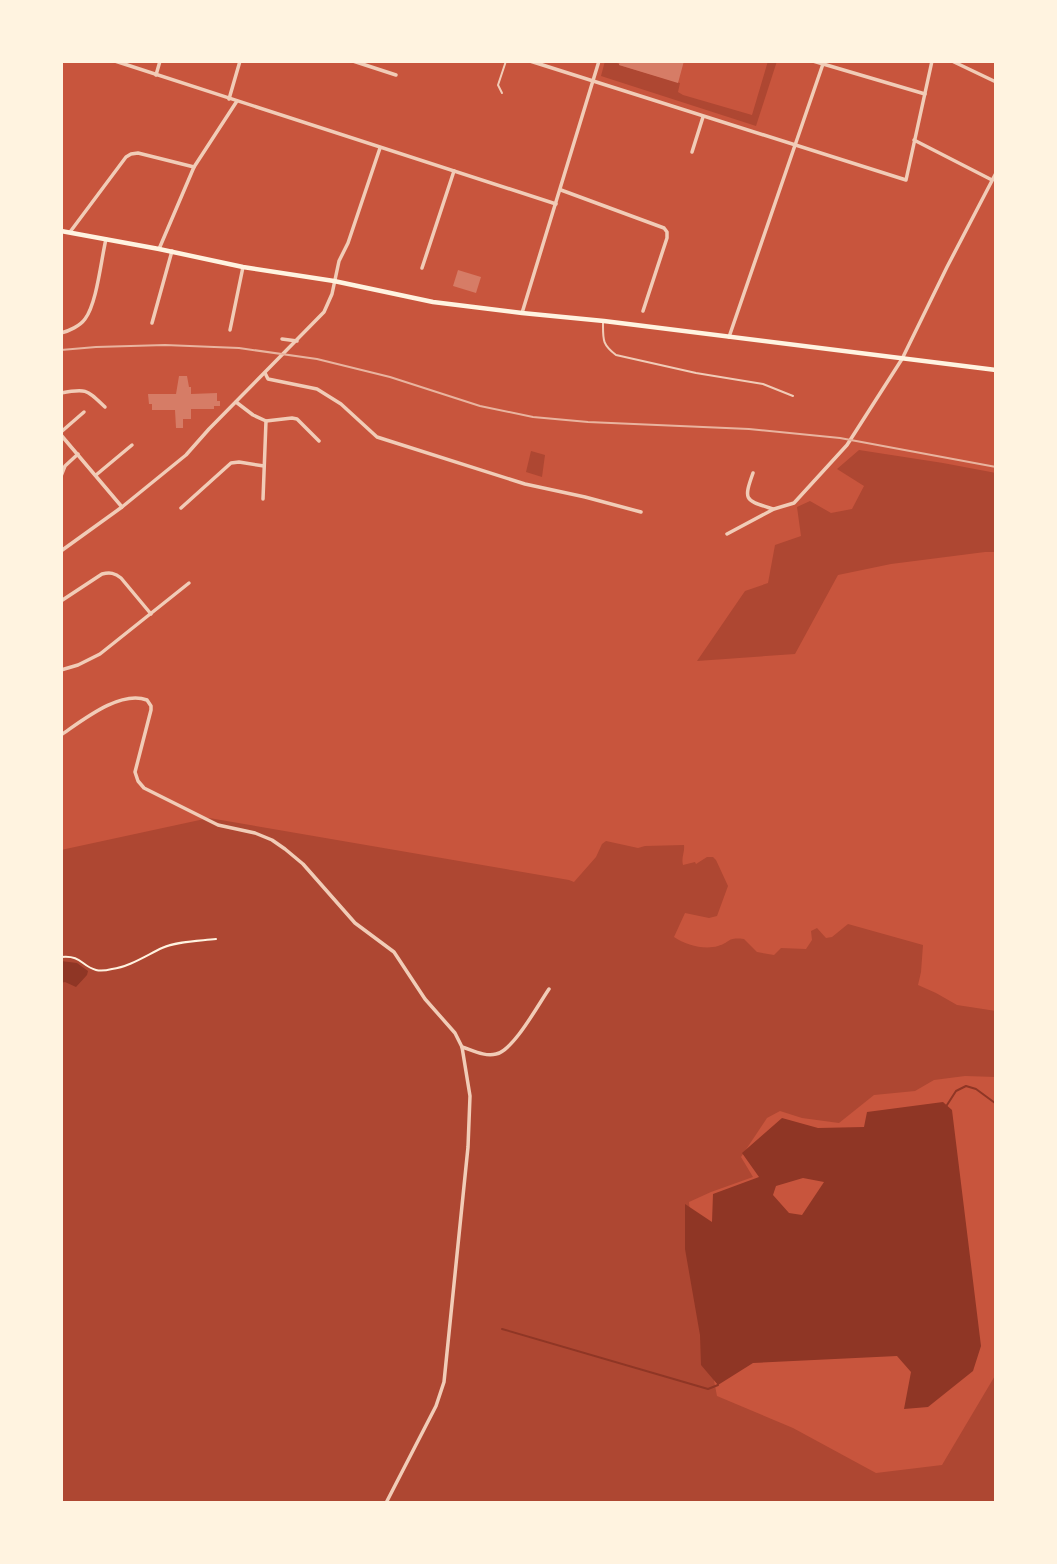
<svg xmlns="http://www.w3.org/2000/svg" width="1057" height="1564" viewBox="0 0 1057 1564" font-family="Signika,sans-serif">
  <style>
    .green { fill: #ae4732 }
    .water { fill: #8f3625; fill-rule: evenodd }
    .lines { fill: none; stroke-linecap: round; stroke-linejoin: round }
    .stream { stroke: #8f3625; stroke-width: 2 }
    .building { fill: #d67c66 }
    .path { stroke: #fff3e0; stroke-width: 2 }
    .service { stroke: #f1ccb7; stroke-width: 2 }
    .minor { stroke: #f1ccb7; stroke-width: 3.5 }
    .secondary { stroke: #fff3e0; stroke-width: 4.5 }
    .rail { stroke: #e9b49f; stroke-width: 2 }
  </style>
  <rect width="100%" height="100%" fill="#c8553d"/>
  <g class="green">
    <polygon points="605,61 612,63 615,62 619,64 619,65 680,83 678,92 683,95 752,115 768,61 777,61 756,126 601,76"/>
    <polygon points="859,450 943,463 996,473 996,552 985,552 891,564 838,575 795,654 697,661 745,591 768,583 775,545 801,536 797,507 810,501 831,513 852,509 864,486 837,469"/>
    <polygon points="531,451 545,455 542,477 526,472"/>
    <path d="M 209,818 L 569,880 L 574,882 L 596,857 L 602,844 L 606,841 L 638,848 L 645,846 L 684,845 C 685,852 681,858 683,865 L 695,862 L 696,864 L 707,857 L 713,857 L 716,860 L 728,886 L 717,916 L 709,918 L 685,913 L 674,937 C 686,945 704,950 718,946 C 732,942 726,937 744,939 L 757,952 L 774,955 L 781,948 L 806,949 L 812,940 L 811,931 L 817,928 L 826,938 L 832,937 L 848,924 L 923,945 L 921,972 L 918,985 L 936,993 L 957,1005 L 996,1011 L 996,1077 L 965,1076 L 934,1080 L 915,1091 L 874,1095 L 839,1123 L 802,1118 L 780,1111 L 767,1118 L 741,1157 L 753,1177 L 711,1192 L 689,1202 L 697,1294 L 717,1396 L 793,1428 L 876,1473 L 942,1465 L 996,1374 L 996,1503 L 61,1503 L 61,850 Z"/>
  </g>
  <g class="water">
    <polygon points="61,961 77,963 88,971 87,975 76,987 65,982 61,983"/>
    <path d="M 943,1102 L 952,1110 L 981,1346 L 973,1371 L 928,1407 L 904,1409 L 911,1372 L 897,1356 L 753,1363 L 718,1385 L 701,1365 L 700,1335 L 685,1249 L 685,1204 L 712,1222 L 713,1194 L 759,1177 L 742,1153 L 782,1118 L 818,1128 L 864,1127 L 867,1112 ZM 803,1178 L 824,1182 L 802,1215 L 789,1213 L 773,1195 L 776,1186 Z"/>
  </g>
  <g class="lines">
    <g class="stream">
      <polyline points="947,1105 956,1091 966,1086 976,1089 995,1103 996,1114"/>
      <polyline points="502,1329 708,1389 718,1385"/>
    </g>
  </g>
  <g class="building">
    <polygon points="620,61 658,62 684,61 678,83 619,65"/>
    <polygon points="458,270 481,277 476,293 453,286"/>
    <polygon points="179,376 187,376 189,387 191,387 191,394 217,393 217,401 220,401 220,406 214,406 214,409 191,409 191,419 183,419 183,428 176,428 175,410 152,410 152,404 149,404 148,394 176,394"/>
  </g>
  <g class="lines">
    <path class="path" d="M 61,957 C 82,955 81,966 96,970 C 100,971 108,970 112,969 C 129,967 147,955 162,948 C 178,941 199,941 216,939"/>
    <g class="service">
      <polyline points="502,93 498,85 506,61"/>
      <path d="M 603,322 C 603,340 602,344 616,355 L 696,373 L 763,384 L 793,396"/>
    </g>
    <g class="minor">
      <polyline points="115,61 556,204"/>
      <polyline points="353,61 396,75"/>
      <polyline points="530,61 906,180 932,61"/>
      <polyline points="813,61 925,94"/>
      <polyline points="952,61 996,82"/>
      <polyline points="156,75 160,61"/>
      <polyline points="229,99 240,61"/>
      <polyline points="914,140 992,180"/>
      <polyline points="692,152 703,117"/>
      <polyline points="561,190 664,228 667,232 667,238 643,311"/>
      <polyline points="70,232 126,157 131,154 138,153 194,167"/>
      <polyline points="159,249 194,167 237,101"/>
      <polyline points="422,268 454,171"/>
      <polyline points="522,313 599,61"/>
      <polyline points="152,323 172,251"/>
      <polyline points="230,330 243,267"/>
      <path d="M 61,333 C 69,331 80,326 85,319 C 97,303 101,260 106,239"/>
      <polyline points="729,337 824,61"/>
      <polyline points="282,339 297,341"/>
      <polyline points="265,373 268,379 317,389 341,404 377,437 525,484 585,497 641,512"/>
      <path d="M 61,393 C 87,388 87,390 105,407"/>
      <polyline points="236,402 253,415 266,421 292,418 297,419 319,441"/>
      <polyline points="61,432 84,412"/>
      <polyline points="61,435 122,507"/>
      <path d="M 753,473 C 743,501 745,500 773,509"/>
      <polyline points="96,475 132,445"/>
      <polyline points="61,476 65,466 78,454"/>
      <polyline points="263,499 266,421"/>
      <polyline points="181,508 231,463 239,462 264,466"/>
      <polyline points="727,534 774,509 794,503 847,445 902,359 947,267 996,173"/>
      <polyline points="61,551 122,507 186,455 209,429 324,312 332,294 339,261 348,243 380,148"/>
      <path d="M 61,601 L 102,574 C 110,572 115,573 121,578 L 151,614"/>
      <polyline points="61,670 78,665 100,654 189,583"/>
      <path d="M 61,735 C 83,720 120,690 147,700 L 151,706 L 151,710 L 135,772 L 138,781 L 144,788 L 218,825 L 255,833 L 272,840 L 285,849 L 303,864 L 355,923 L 394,952 L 425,999 L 455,1033 L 462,1047 L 470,1096 L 468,1147 L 444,1382 L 436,1406 L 386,1503"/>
      <path d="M 462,1047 C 472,1050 485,1057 496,1054 C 513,1051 538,1005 549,989"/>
    </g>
    <polyline class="secondary" points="61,231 159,249 243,267 334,281 433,302 522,313 604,321 996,370"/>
    <polyline class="rail" points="61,350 96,347 165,345 239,348 317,359 390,377 480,406 533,417 588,422 749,429 840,438 996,467"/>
  </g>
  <rect width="1057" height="1564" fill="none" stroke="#fff3e0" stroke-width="126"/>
</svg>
